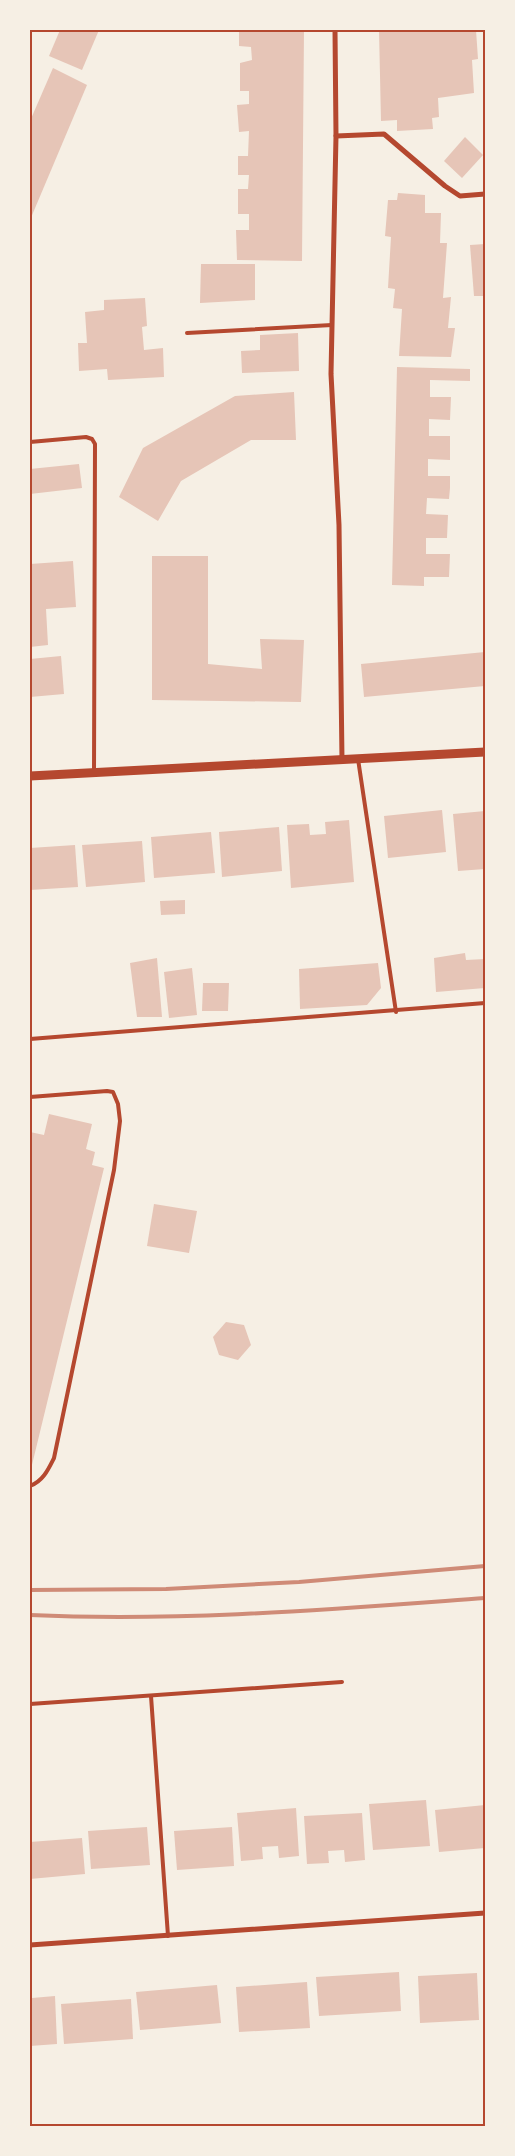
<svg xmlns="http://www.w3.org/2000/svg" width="515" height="2156" viewBox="0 0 515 2156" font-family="Arial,sans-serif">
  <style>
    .building { fill: #e6c5b7 }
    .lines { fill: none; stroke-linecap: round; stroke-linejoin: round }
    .service { stroke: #b5482f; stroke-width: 4 }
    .minor { stroke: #b5482f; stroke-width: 5 }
    .tertiary { stroke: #b5482f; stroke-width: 9 }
    .rail { stroke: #cf8b77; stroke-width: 4 }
    .neatline { fill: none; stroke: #b5482f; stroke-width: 2 }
  </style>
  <rect width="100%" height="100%" fill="#f6efe4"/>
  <g class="building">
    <polygon points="60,30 99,30 82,70 49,56"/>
    <polygon points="239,30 304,30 302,261 237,260 236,230 249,230 249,214 238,214 238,189 248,189 249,175 238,175 238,156 248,156 249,131 239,132 237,105 249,104 249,91 240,91 240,63 252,60 251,47 239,46"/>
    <polygon points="379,30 476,30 478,59 472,60 474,93 438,98 439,117 432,118 433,129 397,131 397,120 381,121"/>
    <polygon points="53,68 87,85 30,220 30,121"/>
    <polygon points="465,137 483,155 462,178 444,161"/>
    <polygon points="398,193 425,195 425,213 441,213 440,243 447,243 443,298 451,297 448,328 455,328 451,357 399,356 402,309 393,308 395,289 388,288 391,237 385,236 388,200 397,200"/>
    <polygon points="485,244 485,296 474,296 470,245"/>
    <polygon points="201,264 255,264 255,300 200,303"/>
    <polygon points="145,298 147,326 142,327 144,350 163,348 164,377 108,380 107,369 79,371 78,343 87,343 85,312 104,310 104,300"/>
    <polygon points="298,333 299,371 242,373 241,351 260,350 260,335"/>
    <polygon points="397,367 470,369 470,381 430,380 430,397 451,397 450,420 429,419 429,436 450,436 450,460 428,459 428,476 450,476 450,488 449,499 427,498 426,514 448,515 447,538 426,538 426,554 450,554 449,577 424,577 424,586 392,585"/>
    <polygon points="294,392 296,440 251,440 181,481 158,521 119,497 143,448 235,396"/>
    <polygon points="79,464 82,488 30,494 30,469"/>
    <polygon points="152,556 208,556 208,664 262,669 260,639 304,640 301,702 152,700"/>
    <polygon points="73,561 76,607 46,609 48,645 30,647 30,564"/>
    <polygon points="485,652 485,686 364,697 361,664"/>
    <polygon points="61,656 64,694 30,697 30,659"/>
    <polygon points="442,810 446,852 388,858 384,816"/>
    <polygon points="485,811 485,869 458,871 453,814"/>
    <polygon points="349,820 354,882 291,888 287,825 309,824 310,835 326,834 325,822"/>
    <polygon points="279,827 282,871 222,877 219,832"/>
    <polygon points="211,832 215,873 154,878 151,837"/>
    <polygon points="142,841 145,882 86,887 82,845"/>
    <polygon points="75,845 78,887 30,890 30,848"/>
    <polygon points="185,900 185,914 161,915 160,901"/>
    <polygon points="465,953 466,960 485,959 485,988 436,992 434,958"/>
    <polygon points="157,958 162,1017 137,1017 130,963"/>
    <polygon points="378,963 381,988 367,1005 300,1009 299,969"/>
    <polygon points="192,968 197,1015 169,1018 164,972"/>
    <polygon points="203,983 229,983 228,1011 202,1011"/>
    <polygon points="49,1114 92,1124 86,1149 95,1152 92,1165 104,1168 31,1469 30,1132 44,1135"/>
    <polygon points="154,1204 197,1211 189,1253 147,1246"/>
    <polygon points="226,1322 244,1325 251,1345 238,1360 219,1355 213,1337"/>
    <polygon points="426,1800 430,1846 373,1850 369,1804"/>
    <polygon points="485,1805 485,1848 439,1852 435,1810"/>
    <polygon points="296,1808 299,1856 279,1858 278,1846 262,1847 263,1859 241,1861 237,1813"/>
    <polygon points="362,1813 365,1860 345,1862 344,1850 328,1851 329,1863 307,1864 304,1816"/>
    <polygon points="147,1827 150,1865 91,1869 88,1831"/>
    <polygon points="232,1827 234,1866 177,1870 174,1831"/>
    <polygon points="82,1838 85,1874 30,1879 30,1842"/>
    <polygon points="399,1972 401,2011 319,2016 316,1977"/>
    <polygon points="477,1973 479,2020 420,2023 418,1976"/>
    <polygon points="307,1982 310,2028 239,2032 236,1987"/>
    <polygon points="217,1985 221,2023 140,2030 136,1992"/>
    <polygon points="55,1996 57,2044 30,2046 32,1998"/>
    <polygon points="131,1999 133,2039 64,2044 61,2004"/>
  </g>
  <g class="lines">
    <g class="service">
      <polyline points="187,333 332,325"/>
      <polyline points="30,442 86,437 92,439 95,444 94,772"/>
      <polyline points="358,759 396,1012"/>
      <polyline points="30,1039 485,1003"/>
      <path d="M 30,1097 L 107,1091 L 113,1092 L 118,1104 L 120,1121 L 114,1170 L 54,1458 C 48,1470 43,1481 30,1486"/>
      <polyline points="151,1696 168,1936"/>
      <polyline points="30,1704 342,1682"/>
    </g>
    <g class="minor">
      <polyline points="335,30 336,136 331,374 339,525 342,760"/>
      <polyline points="336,136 384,134 445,186 460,196 485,194"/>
      <polyline points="30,1945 485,1913"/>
    </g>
    <polyline class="tertiary" points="30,776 485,752"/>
    <g class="rail">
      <polyline points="30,1590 166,1589 299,1582 485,1566"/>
      <path d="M 30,1615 C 182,1622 334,1609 485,1598"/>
    </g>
  </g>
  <rect width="515" height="2156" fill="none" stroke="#f6efe4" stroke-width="62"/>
  <rect x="31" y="31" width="453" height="2094" class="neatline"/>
</svg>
